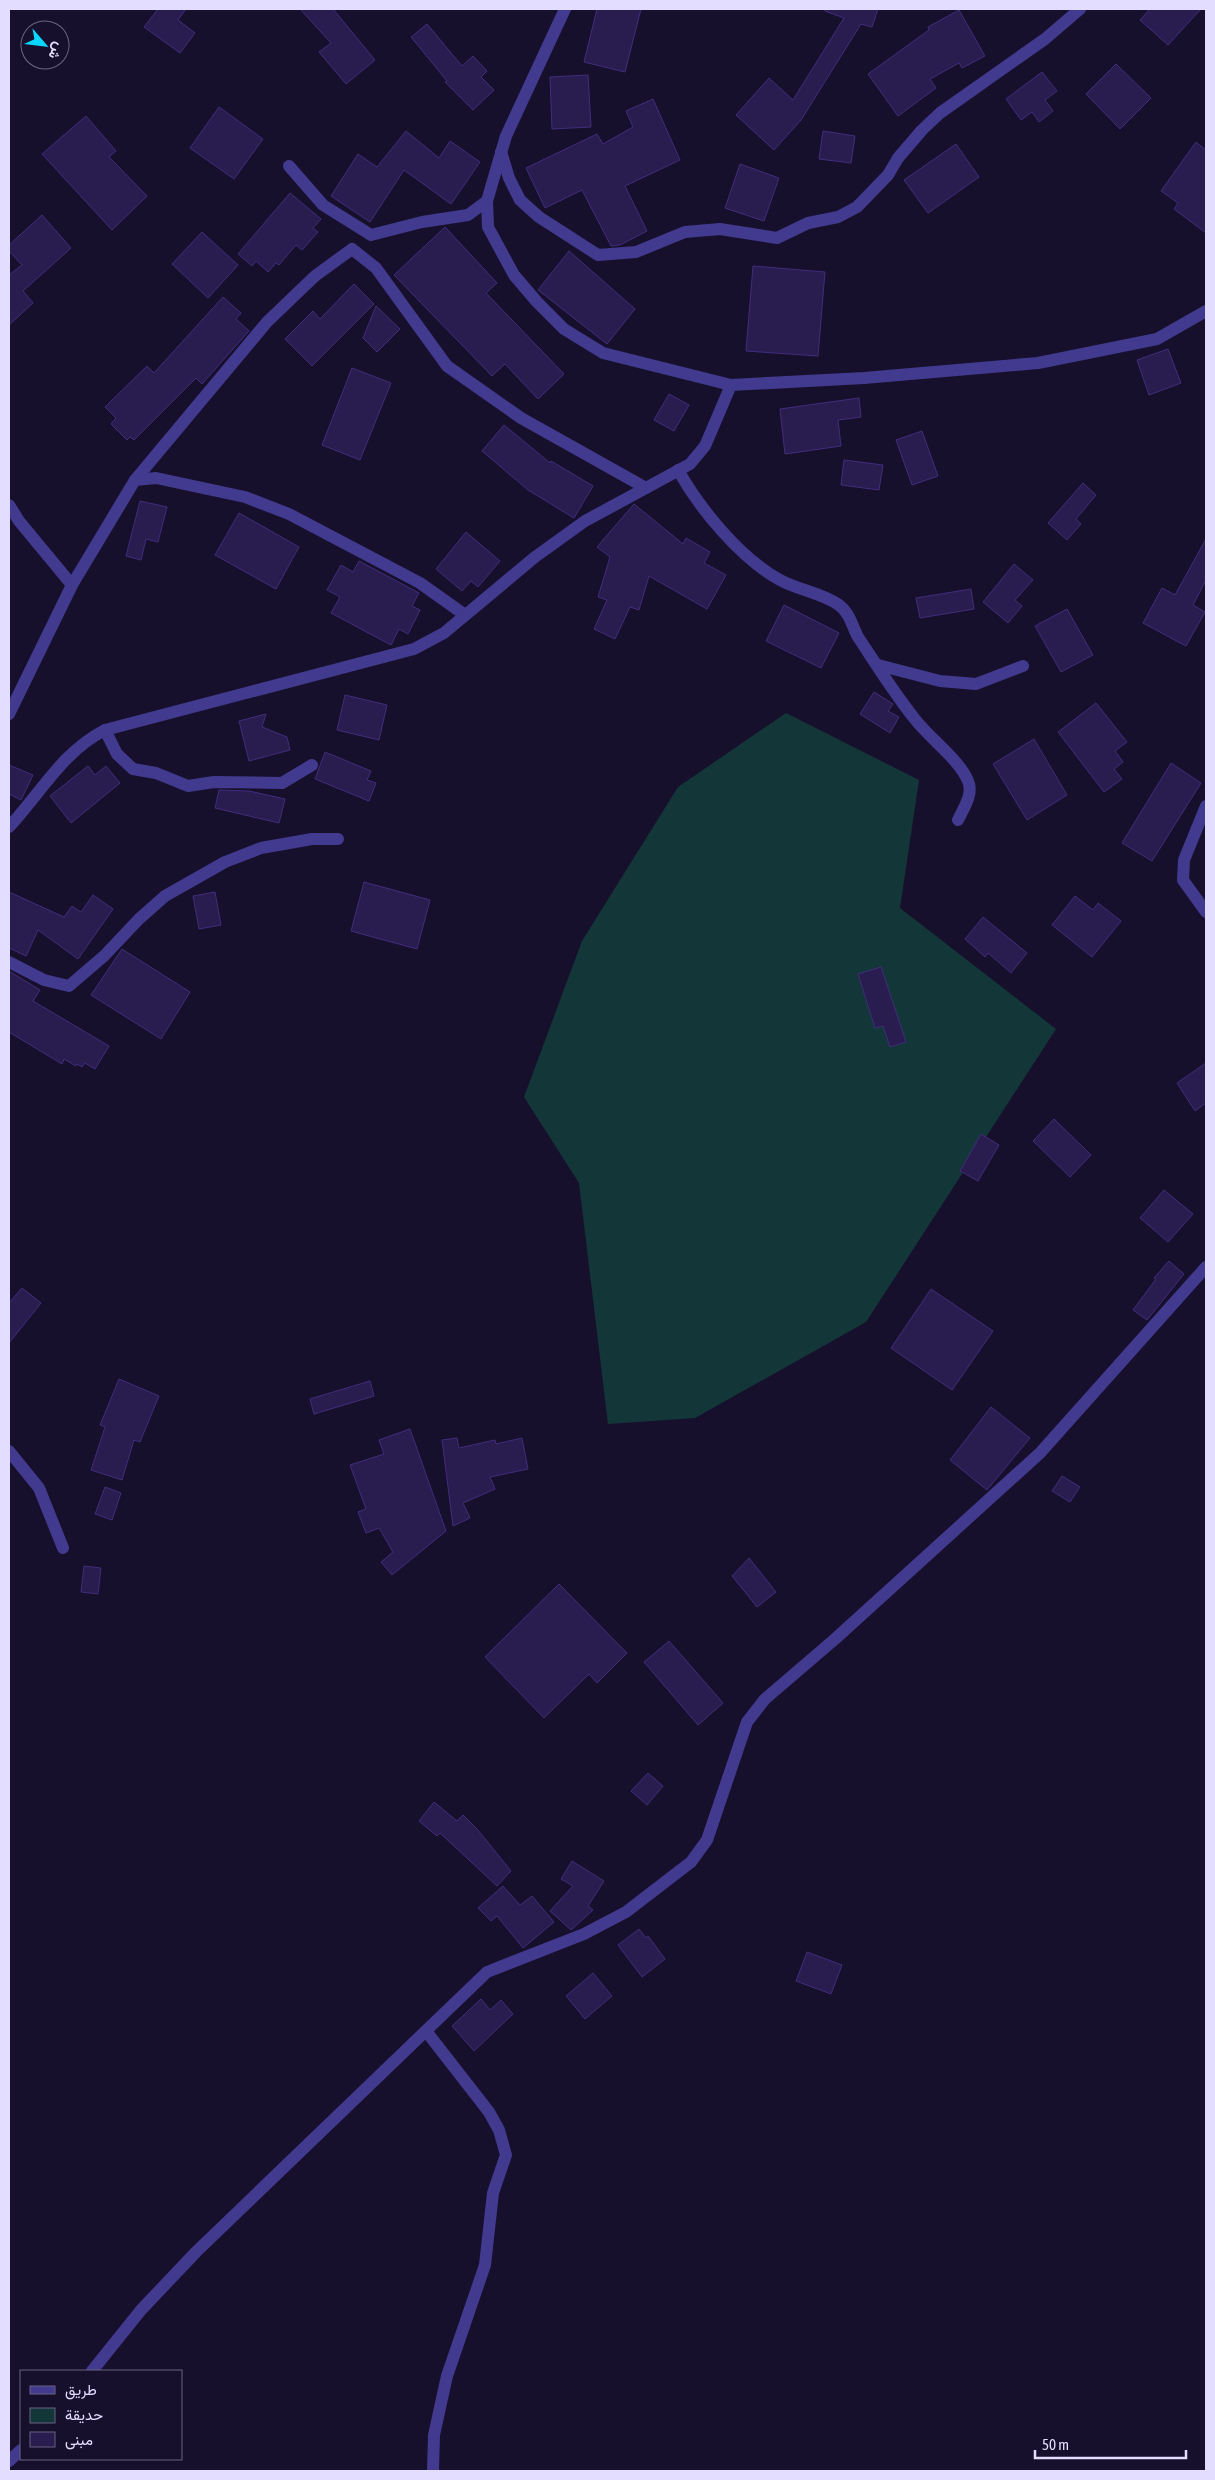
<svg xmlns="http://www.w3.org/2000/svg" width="1215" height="2480" viewBox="0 0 1215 2480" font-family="'Asap Condensed',Vazirmatn,sans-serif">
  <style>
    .green { fill: #133738 }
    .building { fill: #291c4f; stroke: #412d7c }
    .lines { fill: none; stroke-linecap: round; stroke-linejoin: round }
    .street { stroke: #423a8e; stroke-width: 12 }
  </style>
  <rect width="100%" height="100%" fill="#17102d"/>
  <polygon class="green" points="786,713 919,780 900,908 1056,1029 866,1322 695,1418 608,1424 579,1183 524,1097 582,941 678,787"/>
  <g class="building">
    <polygon points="158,9 186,9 178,20 195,33 180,53 144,27"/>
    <polygon points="300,9 333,9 375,60 346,84 319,52 331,43"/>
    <polygon points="597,9 641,9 625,72 584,62"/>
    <polygon points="825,9 878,9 872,27 861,24 801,120 774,150 736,115 769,78 793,100 844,18 825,11"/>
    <polygon points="1150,9 1201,9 1168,45 1140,20"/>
    <polygon points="959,10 985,56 962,68 959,63 930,79 936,88 898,116 868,74 929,30 928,27"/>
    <polygon points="427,24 462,66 473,56 487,71 481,77 494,90 473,110 445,82 447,81 411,37"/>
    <polygon points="1116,64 1151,98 1120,129 1086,94"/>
    <polygon points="1042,72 1057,91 1045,100 1053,111 1039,122 1032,112 1021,120 1006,99"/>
    <polygon points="588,75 591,127 552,129 550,77"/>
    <polygon points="653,99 680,160 625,186 647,231 620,245 611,246 582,190 545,208 526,168 597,134 603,144 633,127 626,111"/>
    <polygon points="219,107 263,139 234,179 190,148"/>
    <polygon points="86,116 116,151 109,157 147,196 112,230 42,154"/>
    <polygon points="406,131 439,158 450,141 480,162 451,204 404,170 370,222 331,196 358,154 377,167"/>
    <polygon points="823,131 855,136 851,163 819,159"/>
    <polygon points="1196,142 1206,150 1206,233 1174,209 1178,203 1161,191"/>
    <polygon points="956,144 979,177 928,213 904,180"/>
    <polygon points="740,164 779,178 764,221 725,208"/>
    <polygon points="290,193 321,219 313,228 318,232 302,250 296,245 279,265 276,263 268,272 256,261 252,266 238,254"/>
    <polygon points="42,215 71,248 23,291 33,303 9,325 9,275 22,265 9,251 9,245"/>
    <polygon points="445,227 497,283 486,293 564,374 538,399 505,364 492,376 394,275"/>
    <polygon points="202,232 238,265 208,298 172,264"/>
    <polygon points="569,251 635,309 607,344 538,290"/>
    <polygon points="753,266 825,272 818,356 746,351"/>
    <polygon points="354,284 374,304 312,366 285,339 313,311 320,319"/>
    <polygon points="223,297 241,313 236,319 249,331 202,384 196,378 134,440 130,437 127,440 111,424 116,418 105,407 147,366 154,373"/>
    <polygon points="376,306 400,329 377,352 363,338"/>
    <polygon points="1168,349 1181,383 1149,395 1137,360"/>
    <polygon points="352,368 391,383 360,460 322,445"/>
    <polygon points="669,394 689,405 674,431 654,420"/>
    <polygon points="859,398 861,417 838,420 841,446 785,454 780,409"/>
    <polygon points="504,425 550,463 551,461 593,486 574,518 528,490 482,451"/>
    <polygon points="922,431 938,476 912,485 896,440"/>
    <polygon points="844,460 883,465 879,490 841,485"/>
    <polygon points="1083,483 1096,495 1076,519 1081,524 1067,540 1048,523"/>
    <polygon points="140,501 167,507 158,542 146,539 141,560 126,556"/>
    <polygon points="634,504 683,544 686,538 710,552 704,563 726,575 707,609 649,576 639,610 630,607 615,639 594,629 607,600 598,597 610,557 597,547"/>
    <polygon points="239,513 299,547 276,589 215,555"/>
    <polygon points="466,532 500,561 478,587 471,581 462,591 436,569"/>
    <polygon points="1206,539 1206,580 1193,605 1205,612 1186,646 1143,623 1162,588 1175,595"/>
    <polygon points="359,561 419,593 412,606 420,610 408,634 399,629 391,645 331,613 340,597 327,590 341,565 353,572"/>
    <polygon points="1014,564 1033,580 1015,600 1022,606 1008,623 983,602"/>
    <polygon points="971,589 974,609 920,618 916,598"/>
    <polygon points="784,605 839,633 821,668 766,641"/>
    <polygon points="1067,609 1093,655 1061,672 1035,626"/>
    <polygon points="874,692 893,704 888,711 899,717 890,733 860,714"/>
    <polygon points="345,695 387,705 379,740 337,730"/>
    <polygon points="1096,703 1127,742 1115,751 1123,762 1114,769 1122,779 1104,792 1058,732"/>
    <polygon points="266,714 262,727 287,737 290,750 249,761 239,721"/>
    <polygon points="1034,739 1067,795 1027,820 993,764"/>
    <polygon points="325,752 371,771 367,780 376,783 369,801 315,779"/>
    <polygon points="1171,763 1201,783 1152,861 1122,843"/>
    <polygon points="9,765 33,775 21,800 9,794"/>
    <polygon points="88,766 95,775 106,766 120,783 71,823 50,796"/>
    <polygon points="219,790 249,791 285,799 279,823 215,808"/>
    <polygon points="364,882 430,900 417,949 351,931"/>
    <polygon points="9,892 64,917 72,906 81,912 93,895 113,909 78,959 38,930 26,956 9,948"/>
    <polygon points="215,892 221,925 199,929 193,896"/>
    <polygon points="1075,896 1093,910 1098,903 1121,921 1092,957 1052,925"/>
    <polygon points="983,917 1027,953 1011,973 988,953 985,957 965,939"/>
    <polygon points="122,949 190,992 161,1039 91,995"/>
    <polygon points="881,967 906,1042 890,1047 883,1026 875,1028 858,974"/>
    <polygon points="9,971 40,990 33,1001 109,1046 95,1069 85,1063 82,1067 77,1064 76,1066 64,1059 62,1064 9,1032"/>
    <polygon points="1206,1063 1206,1103 1195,1111 1177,1083"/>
    <polygon points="1054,1119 1091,1155 1070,1177 1033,1141"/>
    <polygon points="981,1134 999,1145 978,1181 960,1171"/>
    <polygon points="1164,1190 1193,1214 1168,1242 1140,1218"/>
    <polygon points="1169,1261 1184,1274 1147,1320 1133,1310 1156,1279 1154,1278"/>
    <polygon points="22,1288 41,1303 9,1343 9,1303"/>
    <polygon points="931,1289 993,1331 952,1390 891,1348"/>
    <polygon points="119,1379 159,1396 140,1442 134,1440 122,1480 91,1470 105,1427 100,1425"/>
    <polygon points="370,1381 374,1396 314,1414 310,1399"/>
    <polygon points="991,1407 1030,1438 987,1490 950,1460"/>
    <polygon points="410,1429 446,1531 392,1575 381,1562 393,1552 379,1528 366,1533 358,1512 366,1509 350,1465 384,1454 379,1440"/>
    <polygon points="457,1438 459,1448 495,1440 496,1444 522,1438 528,1469 490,1477 495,1489 463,1503 470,1518 453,1526 442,1440"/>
    <polygon points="1062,1476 1080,1487 1070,1502 1052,1491"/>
    <polygon points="105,1487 121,1493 112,1520 95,1514"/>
    <polygon points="749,1558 776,1592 757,1607 732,1576"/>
    <polygon points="84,1566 101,1568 98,1594 81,1592"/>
    <polygon points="559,1584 627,1653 597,1683 589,1674 544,1718 485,1657"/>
    <polygon points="669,1641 723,1703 698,1725 644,1662"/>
    <polygon points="648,1773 663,1786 647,1805 631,1791"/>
    <polygon points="434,1802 457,1821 463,1815 477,1829 511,1871 497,1886 440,1833 437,1836 419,1821"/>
    <polygon points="572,1861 604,1881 588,1906 593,1910 571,1930 550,1911 573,1886 561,1879"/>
    <polygon points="503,1886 520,1905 532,1896 554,1922 523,1948 497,1916 491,1921 478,1908"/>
    <polygon points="639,1929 646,1938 648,1936 665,1959 642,1977 618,1945"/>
    <polygon points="807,1952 842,1965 831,1994 796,1981"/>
    <polygon points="593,1973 612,1996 585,2019 566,1996"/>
    <polygon points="481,1999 490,2010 501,2000 513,2014 474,2051 452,2026"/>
  </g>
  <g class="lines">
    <g class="street">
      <polyline points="565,9 506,136 487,201 488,227 514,275 537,302 564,329 603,353 731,385 864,378 1038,363 1157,339 1206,311"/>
      <polyline points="501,152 509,178 520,200 539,217 598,255 636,252 685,232 720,229 777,238 808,223 838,217 857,207 888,175 898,158 922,130 940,113 1045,39 1080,9"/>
      <polyline points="289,166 323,205 371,235 422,222 468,215 487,201"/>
      <path d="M 678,470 C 700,509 740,558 780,580 C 798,590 822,593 839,605 C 850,613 852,626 858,637 C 876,664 894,693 914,718 C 929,738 959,759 968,781 C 974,794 963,809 958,820"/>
      <polyline points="135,480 156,478 245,497 289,514 420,583 465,615"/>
      <polyline points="9,505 19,521 72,585"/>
      <polyline points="878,665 940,681 976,684 1023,666"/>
      <polyline points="9,714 72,585 135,480 267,322 315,276 352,249 376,268 447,366 521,418 646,488 690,464 705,446 731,385"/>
      <polyline points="105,730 117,754 133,769 156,773 188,786 214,782 282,783 312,765"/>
      <polyline points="1206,806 1184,860 1183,880 1206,912"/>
      <path d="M 9,827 C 40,794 63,751 105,730 L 414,649 L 444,633 L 535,557 L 585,521 L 646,488"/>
      <polyline points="9,962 44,980 69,986 104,956 139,919 165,896 225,862 261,848 312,839 338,839"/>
      <polyline points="9,1451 39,1488 63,1548"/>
      <polyline points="426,2031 489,2112 499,2130 506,2155 493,2193 485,2265 447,2376 434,2435 433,2471"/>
      <polyline points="92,2371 141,2310 196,2252 487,1972 584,1934 626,1912 691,1862 707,1840 747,1722 765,1699 835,1639 1040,1453 1206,1267"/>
      <polyline points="9,2461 21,2450"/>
    </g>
  </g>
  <rect width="1215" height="2480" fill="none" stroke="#e3ddff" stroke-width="20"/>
  <rect x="20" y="2370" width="162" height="90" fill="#17102d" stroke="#696281"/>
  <rect x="30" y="2386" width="25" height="8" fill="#423a8e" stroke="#696281"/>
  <text x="65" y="2395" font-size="15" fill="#e3ddff">طريق</text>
  <rect x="30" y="2408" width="25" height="15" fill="#133738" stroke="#696281"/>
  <text x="65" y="2420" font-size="15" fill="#e3ddff">حديقة</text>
  <rect x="30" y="2432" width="25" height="15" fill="#291c4f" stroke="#696281"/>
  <text x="65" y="2445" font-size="15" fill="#e3ddff">مبنى</text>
  <g transform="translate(45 45) rotate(118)"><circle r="24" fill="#17102d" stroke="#696281"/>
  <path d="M0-4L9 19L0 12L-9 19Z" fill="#09d7ff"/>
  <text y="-8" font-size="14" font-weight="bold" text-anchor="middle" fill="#e3ddff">ش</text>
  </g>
  <path d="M1035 2450v8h151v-8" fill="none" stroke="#e3ddff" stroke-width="2.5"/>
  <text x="1042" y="2450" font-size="15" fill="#e3ddff" stroke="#17102d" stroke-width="4" paint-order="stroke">50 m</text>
</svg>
